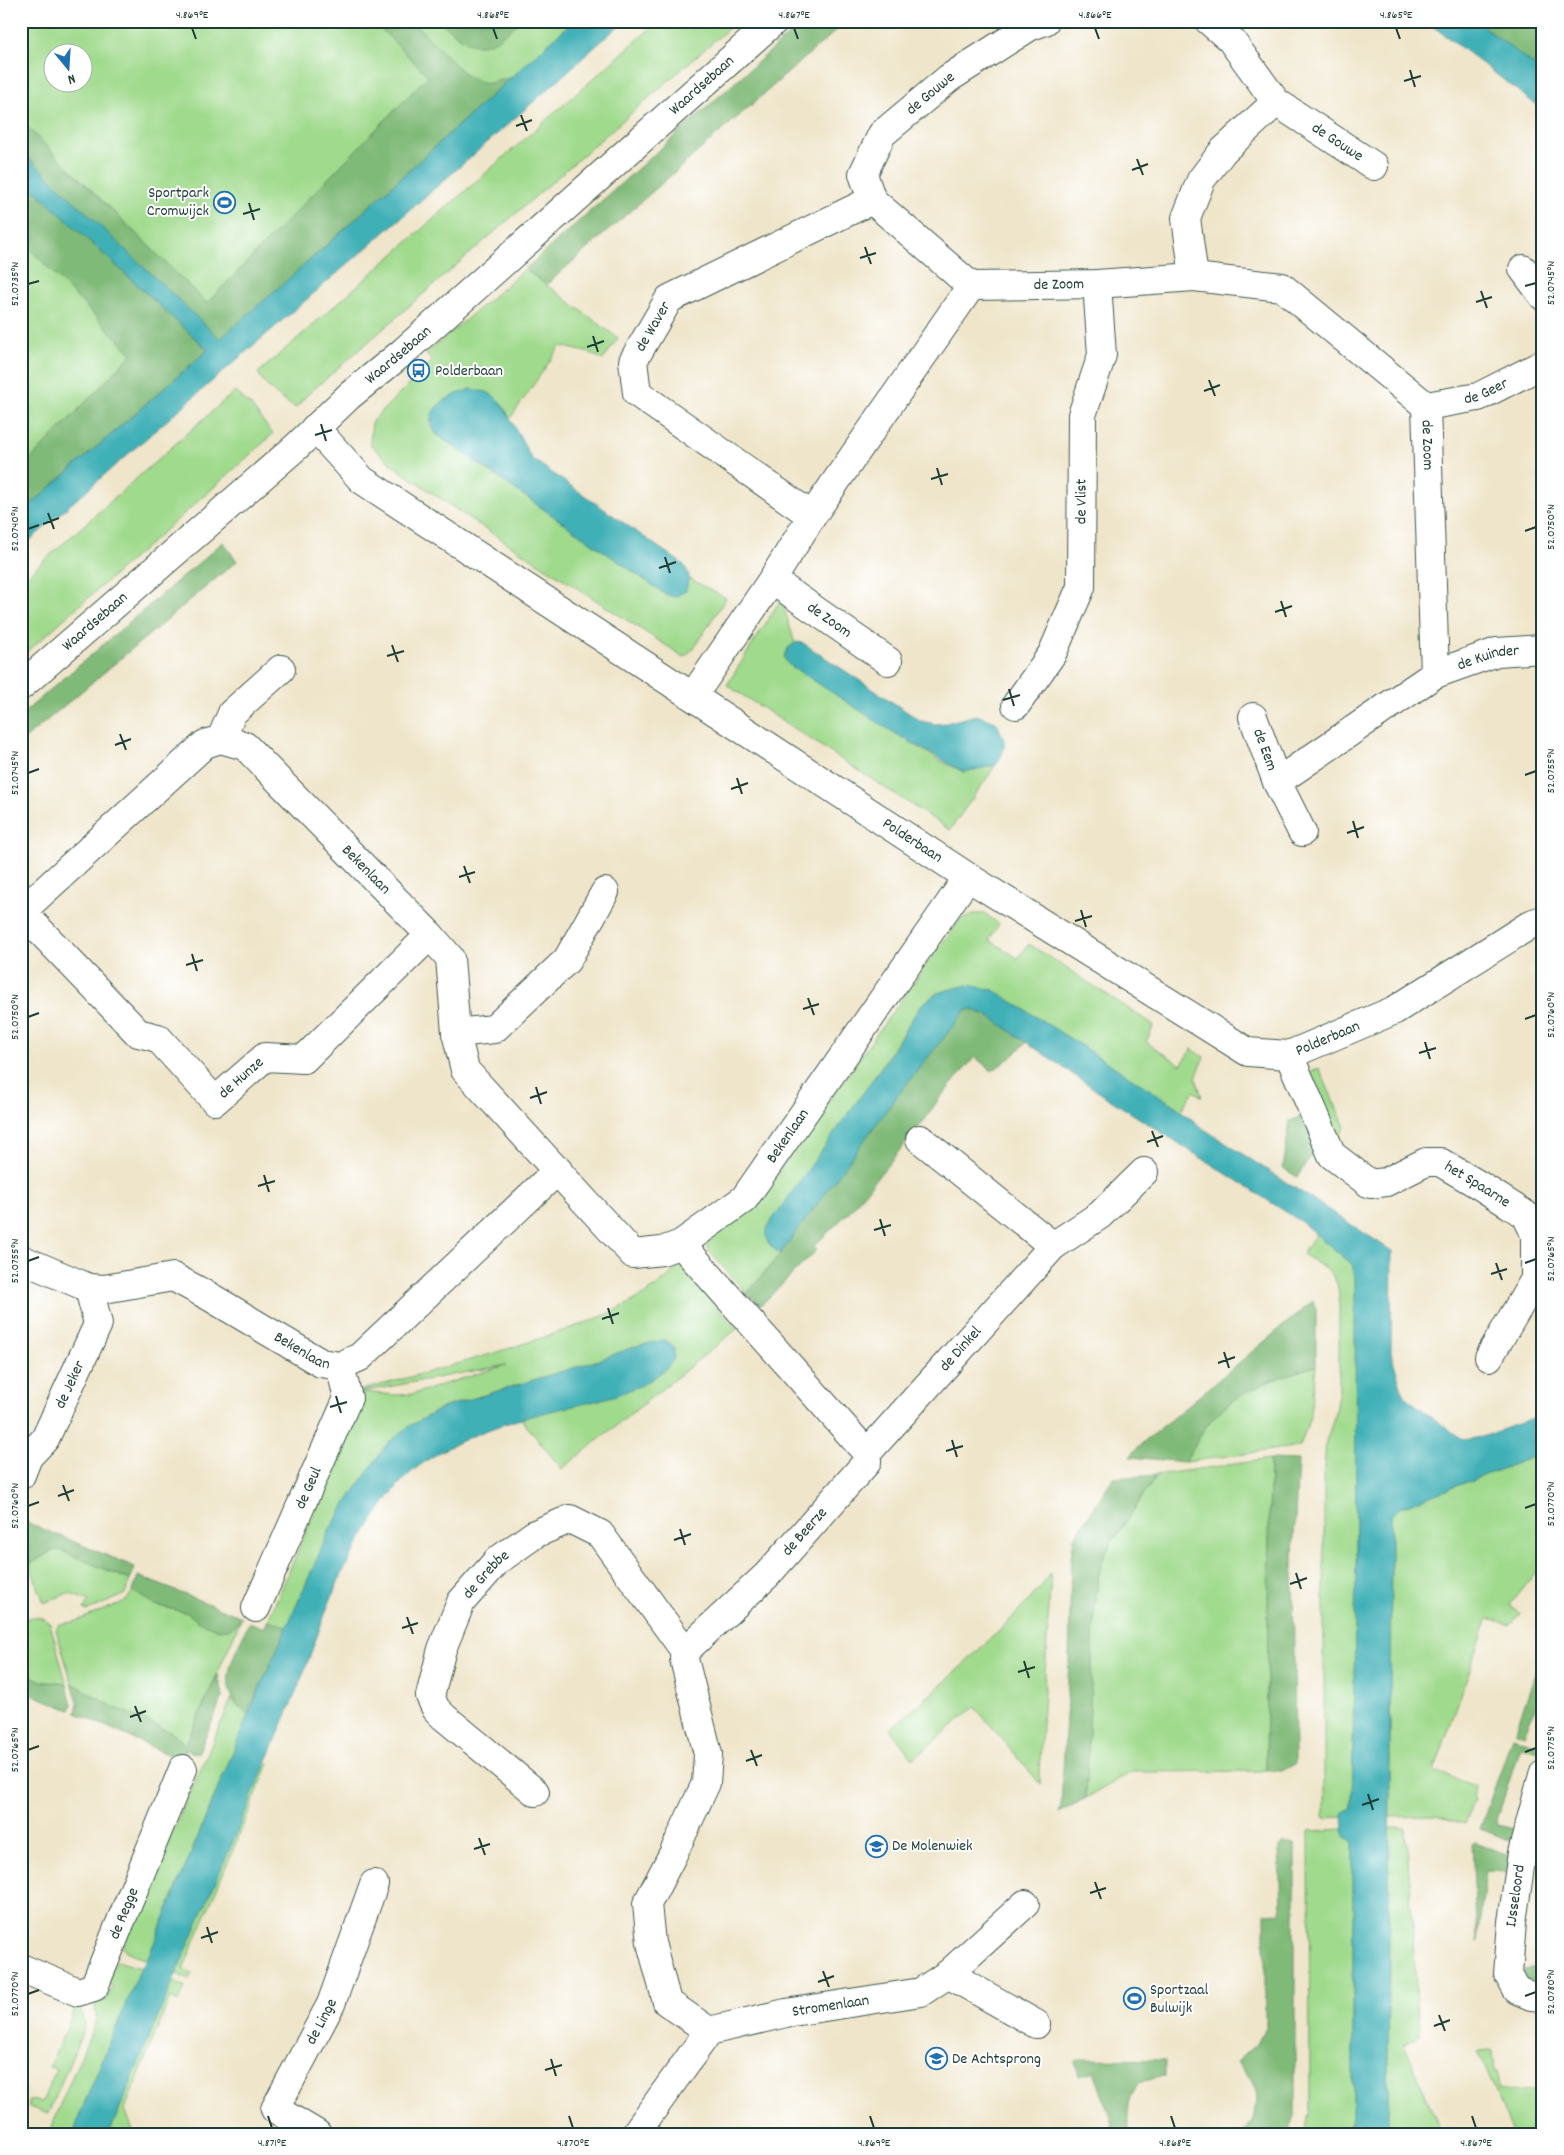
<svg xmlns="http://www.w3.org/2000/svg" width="1564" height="2155" viewBox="0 0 1564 2155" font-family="Dekko,sans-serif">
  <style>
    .green { fill: #a0da8d; stroke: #608c60; fill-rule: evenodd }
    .forest { fill: #80ba78; stroke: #507c56 }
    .water { fill: #3fb0b7; stroke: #2f7676 }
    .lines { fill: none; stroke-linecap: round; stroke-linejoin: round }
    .street-casing { stroke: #3e564a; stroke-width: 30 }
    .secondary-casing { stroke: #3e564a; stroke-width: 30 }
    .street { stroke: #fff; stroke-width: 28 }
    .secondary { stroke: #fff; stroke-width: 28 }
    .ticks { fill: none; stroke: #1f3d34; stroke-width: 2 }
    .labels { text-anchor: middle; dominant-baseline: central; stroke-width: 4; stroke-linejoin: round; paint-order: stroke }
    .street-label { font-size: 16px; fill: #1f3d34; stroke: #fff }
    .poi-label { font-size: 16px; fill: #1f3d34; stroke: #fff; text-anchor: start }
    .neatline { fill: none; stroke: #1f3d34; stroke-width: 2 }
    .ticks-label { font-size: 12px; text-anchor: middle; fill: #1f3d34 }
  </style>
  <rect width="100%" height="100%" fill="#fff"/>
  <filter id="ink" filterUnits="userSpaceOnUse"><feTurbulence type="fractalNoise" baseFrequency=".02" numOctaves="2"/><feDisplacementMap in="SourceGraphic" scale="10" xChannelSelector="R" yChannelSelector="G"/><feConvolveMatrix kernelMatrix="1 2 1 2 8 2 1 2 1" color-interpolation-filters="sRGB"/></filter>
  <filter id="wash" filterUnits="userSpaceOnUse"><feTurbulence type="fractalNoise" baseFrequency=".0096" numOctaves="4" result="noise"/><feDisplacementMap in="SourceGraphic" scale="20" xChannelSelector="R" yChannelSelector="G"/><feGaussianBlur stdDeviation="1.12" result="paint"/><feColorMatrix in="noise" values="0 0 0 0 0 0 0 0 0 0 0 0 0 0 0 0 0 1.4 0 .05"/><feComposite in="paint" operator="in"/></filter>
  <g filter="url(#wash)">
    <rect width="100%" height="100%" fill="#efe5ca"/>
    <g class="green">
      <path d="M 21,21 L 573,21 L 406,174 L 220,340 L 21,151 ZM 52,52 L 82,52 L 82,82 L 52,82 Z"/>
      <path d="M 659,21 L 737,21 L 306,396 L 296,408 C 282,400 266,388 258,373 Z"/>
      <polygon points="21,178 208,350 21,513"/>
      <polygon points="525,269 618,338 603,360 590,353 560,346 510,419 504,407 471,389 445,400 430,419 431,426 436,434 665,594 686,591 688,578 726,598 694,648 684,657 458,511 391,464 370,444 372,421 432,361 426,354"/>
      <path d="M 235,391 L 251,406 L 273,434 C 190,510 105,582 21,657 L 21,581 Z"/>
      <polygon points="781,599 795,643 788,648 784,658 940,761 964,772 996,765 950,830 727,685"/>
      <path d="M 973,914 L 985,914 L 999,924 L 989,940 L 1018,958 L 1029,944 L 1154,1025 L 1146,1042 L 1181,1065 L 1192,1049 L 1204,1057 L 1196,1078 L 1202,1097 L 1194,1091 L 1181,1110 L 994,990 C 961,984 949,985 921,1005 L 767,1242 L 780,1254 L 747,1294 L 709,1251 L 706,1240 L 764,1192 L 929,961 L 961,919 Z"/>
      <polygon points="1319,1068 1345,1127 1335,1141 1306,1074"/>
      <path d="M 1316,1234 L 1353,1265 L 1355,1278 L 1356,1565 L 1352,1808 L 1344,1812 L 1344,1817 L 1325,1818 L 1324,1815 L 1324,1469 L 1326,1441 L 1333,1421 L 1339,1390 L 1339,1297 C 1338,1270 1323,1267 1302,1254 Z"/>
      <path d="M 680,1265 L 737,1329 L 562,1469 L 521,1419 L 537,1414 L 636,1346 L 599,1360 L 442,1408 L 408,1427 L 387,1444 L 353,1493 L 330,1529 L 288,1627 L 268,1620 L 339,1456 L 336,1442 L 359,1392 L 365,1389 C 419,1375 473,1360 526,1343 C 580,1325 639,1309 680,1265 ZM 506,1365 L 413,1394 L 396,1395 L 361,1392 Z"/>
      <path d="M 1316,1366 L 1311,1414 L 1300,1446 L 1185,1462 C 1193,1449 1201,1432 1211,1420 C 1239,1389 1279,1377 1316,1366 Z"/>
      <polygon points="1543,1453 1543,1564 1510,1605 1520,1614 1510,1625 1488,1618 1434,1771 1476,1786 1472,1797 1474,1799 1465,1824 1436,1816 1390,1817 1391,1514 1401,1507"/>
      <polygon points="1270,1459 1266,1771 1132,1772 1086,1798 1094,1619 1098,1577 1105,1553 1157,1475"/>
      <path d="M 59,1549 L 130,1580 L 125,1594 L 87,1611 L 84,1609 L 89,1601 L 68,1593 L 44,1603 L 28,1560 L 30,1563 C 41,1561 44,1551 59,1549 Z"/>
      <path d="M 1051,1573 L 1039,1775 L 1041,1785 L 975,1707 L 913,1759 L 890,1729 C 923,1702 955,1673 986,1643 C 1009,1621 1033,1599 1051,1573 Z"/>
      <polygon points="133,1591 155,1605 188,1613 199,1622 238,1623 242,1617 185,1747 171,1732 113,1707 72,1683 56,1630 59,1624 74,1622 126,1601"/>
      <path d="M 32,1617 L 43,1618 L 50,1624 L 67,1685 C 58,1680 57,1683 47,1682 C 38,1682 28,1673 21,1668 L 21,1620 Z"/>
      <polygon points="232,1698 236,1705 247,1714 249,1713 147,1960 126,1951 123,1947 165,1845 168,1843"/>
      <polygon points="266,1763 269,1764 183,1969 192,1973 189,1980 175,1973"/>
      <polygon points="1389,1828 1406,1828 1419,2035 1404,2044 1442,2134 1388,2134"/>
      <polygon points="1343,1829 1344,1836 1353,1843 1353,2118 1348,2134 1304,2134 1310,2110 1309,1831"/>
      <polygon points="117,1961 141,1968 79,2116 74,2134 50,2134 56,2114 97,2020 95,2008 98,1998 106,2001 113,1986 106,1982"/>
      <polygon points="172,1981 185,1987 179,2002 170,1998 125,2109 134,2134 109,2134"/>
      <polygon points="76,2007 80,2007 83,2018 84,2029 48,2114 29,2107 29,2100 42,2102 56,2069 49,2067"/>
      <polygon points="1492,2050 1494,2072 1497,2072 1499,2091 1543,2089 1543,2102 1541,2104 1543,2134 1513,2134 1478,2051"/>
    </g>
    <g class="forest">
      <polygon points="373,21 412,21 466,75 485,84 510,78 328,244 220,340 21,151 21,121 207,303 428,76"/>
      <path d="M 440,21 L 520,21 C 484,53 476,53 440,21 Z"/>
      <polygon points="804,21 847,21 546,285 525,269"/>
      <polygon points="1476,21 1528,21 1543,32 1543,72"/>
      <polygon points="21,178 208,350 21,513 21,469 132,354 21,240"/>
      <polygon points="223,542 237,561 21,742 21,715"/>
      <polygon points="970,1009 987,1015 1027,1042 1014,1055 992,1071 975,1057 938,1100 926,1118 849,1212 814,1246 817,1250 761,1305 747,1294 780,1254 897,1096 965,1011"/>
      <polygon points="1306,1114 1319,1145 1297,1177 1283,1168 1290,1121"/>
      <path d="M 1313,1301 L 1316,1309 L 1316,1366 C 1279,1377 1239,1389 1211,1420 C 1201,1432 1193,1449 1185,1462 L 1130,1457 L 1139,1446 Z"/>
      <polygon points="1270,1459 1298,1460 1293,1556 1295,1764 1282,1771 1266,1771"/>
      <polygon points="1157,1475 1105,1553 1098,1577 1094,1619 1086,1798 1059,1813 1061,1807 1069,1662 1071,1558 1074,1538 1113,1478"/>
      <path d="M 21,1520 L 135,1567 L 130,1580 L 59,1550 C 44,1551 41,1561 30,1563 L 21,1543 Z"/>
      <polygon points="138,1576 242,1617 231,1629 219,1630 199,1622 188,1613 155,1605 133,1591"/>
      <path d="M 268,1620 L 288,1627 L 247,1714 C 212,1686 235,1656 249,1622 L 264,1628 Z"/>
      <polygon points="1541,1657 1543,1658 1543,1692 1524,1735 1515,1732"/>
      <path d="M 21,1668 C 28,1673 38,1682 47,1682 C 57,1683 58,1680 67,1685 L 72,1704 L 70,1710 L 21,1690 Z"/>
      <polygon points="218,1674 223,1696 198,1754 186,1750 181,1760 76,1713 78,1703 72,1683 113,1707 171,1732 182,1741 185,1746"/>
      <polygon points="1512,1737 1539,1746 1538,1751 1520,1746 1496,1823 1497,1825 1514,1829 1514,1842 1480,1829"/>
      <polygon points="1475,1843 1512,1856 1506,1872 1486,1871 1477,1942 1472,1845"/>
      <path d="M 1284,1844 L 1295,1844 L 1295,2116 L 1288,2134 L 1242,2134 C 1265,2106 1260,2087 1237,2062 L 1257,2044 L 1265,2028 L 1265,1913 L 1281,1912 L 1279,1846 Z"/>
      <polygon points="1543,1926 1543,1983 1530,1983 1523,1975 1522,1970 1541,1968"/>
      <path d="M 1078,2059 L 1165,2060 L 1165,2076 C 1129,2078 1127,2101 1128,2130 L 1115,2132 L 1094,2071 L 1079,2076 L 1075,2062 Z"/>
    </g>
    <g class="water">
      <path d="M 573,21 L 624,21 C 426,200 221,371 21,548 L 21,513 L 208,350 L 21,178 L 21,151 L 220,339 L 328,244 Z"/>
      <polygon points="1426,21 1476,21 1543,72 1543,110"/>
      <path d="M 471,389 L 487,392 L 495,397 L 504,407 L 531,458 L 684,565 L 689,575 L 686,591 L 674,597 L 665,594 L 436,434 C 419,408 450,396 471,389 Z"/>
      <path d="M 797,642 L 803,643 L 921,721 L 936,724 L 946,723 L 976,715 L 996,722 C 1006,742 1008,746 996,765 L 964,772 L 896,734 L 788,664 L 784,658 L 788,648 Z"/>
      <path d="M 967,985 L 994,990 L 1174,1105 L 1204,1129 L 1392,1251 L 1391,1353 L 1404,1396 L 1463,1440 L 1482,1437 L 1543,1415 L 1543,1453 L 1401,1507 L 1391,1515 L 1388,2134 L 1348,2134 L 1353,2118 L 1353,1843 L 1344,1836 L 1343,1812 L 1352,1808 L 1356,1565 L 1355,1278 L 1352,1264 L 1300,1221 L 1106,1097 L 987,1015 L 970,1009 L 965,1011 L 897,1096 L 780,1254 C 770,1245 763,1241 767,1227 L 883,1065 L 921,1005 L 937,993 Z"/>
      <path d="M 665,1340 L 674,1347 L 674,1359 C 647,1396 581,1403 539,1414 C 495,1425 440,1445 406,1477 C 389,1494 376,1515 364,1535 C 356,1550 346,1564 339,1580 C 321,1620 309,1663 291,1704 C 231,1848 168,1990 109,2134 L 74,2134 L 79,2116 L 141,1968 L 147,1960 L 249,1713 L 330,1529 L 353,1493 L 387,1444 L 408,1427 L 442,1408 L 599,1360 L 636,1346 Z"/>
    </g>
  </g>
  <g filter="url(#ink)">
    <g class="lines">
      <defs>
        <g id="street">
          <path id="s1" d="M 1209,21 L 1231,40 L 1276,102 L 1374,166"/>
          <path id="s2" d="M 872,200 L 971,286 L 1097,284 L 1194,277 L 1282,287 L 1426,406 L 1435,674 L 1277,782 L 1302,832"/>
          <path id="s3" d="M 872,200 L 863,174 L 882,134 L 949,78 L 1029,27 L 1045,21"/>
          <polyline points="1523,269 1543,296"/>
          <polyline points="1194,277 1186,218 1201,180 1223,151 1276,102"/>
          <path id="s4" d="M 1426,406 L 1478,397 L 1543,364"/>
          <path id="s5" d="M 812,516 L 637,393 L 633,361 L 669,299 L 872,200"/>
          <path id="s6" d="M 772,580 L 888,661"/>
          <path id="s7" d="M 1435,674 L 1497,652 L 1543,649"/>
          <polyline points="693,696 772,580 812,516 971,286"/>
          <path id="s8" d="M 1016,705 L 1052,654 L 1081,587 L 1082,415 L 1102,355 L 1097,284"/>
          <path id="s9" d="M 1253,717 L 1277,782"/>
          <path id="s10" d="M 221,739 L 245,746 L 430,935 L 450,958 L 456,1033 L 465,1070 L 633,1254 L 662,1251 L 681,1244 L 744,1199 L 968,877"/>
          <polyline points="21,912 205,744 221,739 232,713 281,669"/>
          <path id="s11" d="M 22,912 L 138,1033 L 158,1038 L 215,1101 L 265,1057 L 304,1059 L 430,935"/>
          <polyline points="456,1033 494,1029 567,960 605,892"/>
          <path id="s12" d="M 1289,1055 L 1332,1155 L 1370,1184 L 1386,1182 L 1426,1162 L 1440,1162 L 1479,1185 L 1526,1215 L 1535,1234 L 1535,1279 L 1489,1357"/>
          <polyline points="920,1139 1053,1246"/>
          <polyline points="681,1244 867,1453 867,1462 767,1575 685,1651 684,1659 708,1754 706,1783 673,1854 647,1904 651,1943 667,2002 709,2031"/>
          <path id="s13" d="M 21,1259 L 89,1288 L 104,1289 L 173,1277 L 212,1298 L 321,1363 L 340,1366 L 360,1357 L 558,1170"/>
          <path id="s14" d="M 867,1453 L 1053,1246 L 1100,1215 L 1144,1172"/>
          <path id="s15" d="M 21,1475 L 28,1457 L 45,1439 L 98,1324 L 89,1288"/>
          <path id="s16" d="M 256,1608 L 348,1398 L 340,1366"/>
          <polyline points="1543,1775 1522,1853 1512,1922 1508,1974 1517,1990 1531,1996 1543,1997"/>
          <path id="s17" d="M 535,1792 L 444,1717 L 436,1709 L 430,1696 L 442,1649 L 461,1602 L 497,1561 L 535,1534 L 570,1519 L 600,1534 L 685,1651"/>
          <path id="s18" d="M 21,1968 L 78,1992 L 94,1987 L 183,1769"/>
          <polyline points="948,1974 1025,1904"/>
          <path id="s19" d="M 317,2134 L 275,2109 L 331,2004 L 374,1884"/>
          <path id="s20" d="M 635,2134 L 709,2031 L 786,2013 L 921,1992 L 948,1974 L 1036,2024"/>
        </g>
        <g id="secondary">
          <path id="s21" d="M 315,428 L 362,480 L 968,877 L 1248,1052 L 1289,1055 L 1395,1010 L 1533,923 L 1543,920"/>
          <path id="s22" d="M 21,686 L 296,447 L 349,396 L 403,352 L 774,21"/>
        </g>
      </defs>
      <use href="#street" class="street-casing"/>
      <use href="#secondary" class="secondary-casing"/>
      <use href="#street" class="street"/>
      <use href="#secondary" class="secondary"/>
    </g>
  </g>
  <path class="ticks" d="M 192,28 L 196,39M 493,28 L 497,39M 794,28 L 798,39M 1095,28 L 1099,39M 1396,28 L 1400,39M 1410,70 L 1415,87M 1404,81 L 1421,76M 521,115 L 527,131M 516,126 L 532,120M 1137,159 L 1143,175M 1132,170 L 1148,164M 249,203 L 254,220M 243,214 L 260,209M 865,247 L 871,264M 860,258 L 876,253M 28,284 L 39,281M 1525,286 L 1536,283M 1481,291 L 1487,308M 1476,302 L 1492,297M 593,336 L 598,352M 587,347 L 604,341M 1209,380 L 1215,396M 1204,391 L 1220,385M 321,424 L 326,441M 315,435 L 332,430M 937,468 L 942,485M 931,479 L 948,474M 48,513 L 54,529M 43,524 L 59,518M 28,529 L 39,525M 1525,531 L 1536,527M 665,557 L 670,573M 659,568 L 676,562M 1281,601 L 1286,617M 1275,612 L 1292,606M 392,645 L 398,662M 387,656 L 404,651M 1009,689 L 1014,706M 1003,700 L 1020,695M 120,734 L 126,750M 115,745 L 131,739M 28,773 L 39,769M 1525,775 L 1536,771M 737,778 L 742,794M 731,789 L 748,783M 1353,821 L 1358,838M 1347,833 L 1364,827M 464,866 L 470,883M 459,877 L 475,872M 1081,910 L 1086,927M 1075,921 L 1092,916M 192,954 L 197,971M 186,965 L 203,960M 808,998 L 814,1015M 803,1009 L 819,1004M 28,1017 L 39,1013M 1525,1019 L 1536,1015M 1425,1042 L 1430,1059M 1419,1053 L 1436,1048M 536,1087 L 541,1104M 530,1098 L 547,1092M 1152,1131 L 1158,1147M 1147,1142 L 1163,1136M 264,1175 L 269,1192M 258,1186 L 275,1181M 880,1219 L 885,1236M 874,1230 L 891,1225M 28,1261 L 39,1257M 1496,1263 L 1502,1280M 1525,1263 L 1536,1259M 1491,1274 L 1507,1269M 608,1308 L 613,1324M 602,1319 L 619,1313M 1224,1352 L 1229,1368M 1218,1363 L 1235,1357M 336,1396 L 341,1413M 330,1407 L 347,1402M 952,1440 L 957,1457M 946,1451 L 963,1446M 63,1485 L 69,1501M 58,1496 L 74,1490M 28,1506 L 39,1502M 1525,1508 L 1536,1504M 680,1529 L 685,1545M 674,1540 L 691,1534M 1296,1573 L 1301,1589M 1290,1584 L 1307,1578M 407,1617 L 413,1634M 402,1628 L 418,1623M 1024,1661 L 1029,1678M 1018,1672 L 1035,1667M 135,1706 L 141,1722M 130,1717 L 146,1711M 28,1750 L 39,1746M 751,1750 L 757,1766M 1525,1752 L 1536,1748M 746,1761 L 762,1755M 1368,1794 L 1373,1810M 1362,1805 L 1379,1799M 479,1838 L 485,1855M 474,1849 L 490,1844M 1095,1882 L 1101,1899M 1090,1893 L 1106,1888M 207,1927 L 212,1943M 201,1938 L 218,1932M 823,1971 L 829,1987M 818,1982 L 834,1976M 28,1994 L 39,1990M 1525,1996 L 1536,1992M 1439,2015 L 1445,2031M 1434,2026 L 1450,2020M 551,2059 L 556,2076M 545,2070 L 562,2065M 268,2116 L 272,2128M 569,2116 L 573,2128M 870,2116 L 874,2128M 1171,2116 L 1175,2128M 1472,2116 L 1476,2128"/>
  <defs>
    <symbol id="stadium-ring" viewBox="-11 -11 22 22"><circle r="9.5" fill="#fff" stroke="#1f6fb2" stroke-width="1.5"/><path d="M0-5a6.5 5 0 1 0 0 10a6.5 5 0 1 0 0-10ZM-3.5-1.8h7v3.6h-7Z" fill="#1f6fb2"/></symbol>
    <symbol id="bus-ring" viewBox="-11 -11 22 22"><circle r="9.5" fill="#fff" stroke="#1f6fb2" stroke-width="1.5"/><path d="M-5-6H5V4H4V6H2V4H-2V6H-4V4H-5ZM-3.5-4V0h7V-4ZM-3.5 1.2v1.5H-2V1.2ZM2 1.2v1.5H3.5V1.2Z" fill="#1f6fb2"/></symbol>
    <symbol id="school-ring" viewBox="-11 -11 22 22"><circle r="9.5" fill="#fff" stroke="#1f6fb2" stroke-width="1.5"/><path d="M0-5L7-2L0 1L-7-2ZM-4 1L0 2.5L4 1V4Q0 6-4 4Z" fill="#1f6fb2"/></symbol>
  </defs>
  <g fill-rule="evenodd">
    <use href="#stadium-ring" x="212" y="190" width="25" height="25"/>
    <use href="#bus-ring" x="406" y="358" width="25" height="25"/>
    <use href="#school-ring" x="864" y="1834" width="25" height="25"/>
    <use href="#stadium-ring" x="1122" y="1986" width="25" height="25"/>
    <use href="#school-ring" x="924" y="2046" width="25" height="25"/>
  </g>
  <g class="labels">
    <g class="street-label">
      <text stroke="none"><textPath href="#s22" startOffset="908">Waardsebaan</textPath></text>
      <text stroke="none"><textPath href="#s3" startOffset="135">de Gouwe</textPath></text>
      <text stroke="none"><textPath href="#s1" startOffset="179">de Gouwe</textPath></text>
      <text stroke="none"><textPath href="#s2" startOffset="219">de Zoom</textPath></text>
      <text stroke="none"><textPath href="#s5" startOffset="286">de Waver</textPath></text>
      <text stroke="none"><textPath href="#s22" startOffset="502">Waardsebaan</textPath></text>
      <text stroke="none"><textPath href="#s4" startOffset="62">de Geer</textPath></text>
      <text stroke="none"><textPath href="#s2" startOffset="669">de Zoom</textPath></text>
      <text stroke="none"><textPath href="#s8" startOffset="221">de Vlist</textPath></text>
      <text stroke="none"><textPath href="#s6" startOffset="70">de Zoom</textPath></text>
      <text stroke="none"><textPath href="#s22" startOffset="98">Waardsebaan</textPath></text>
      <text stroke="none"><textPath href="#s7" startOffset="56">de Kuinder</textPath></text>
      <text stroke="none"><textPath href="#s9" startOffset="35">de Eem</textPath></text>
      <text stroke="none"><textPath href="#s21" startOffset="728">Polderbaan</textPath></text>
      <text stroke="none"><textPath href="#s10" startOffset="198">Bekenlaan</textPath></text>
      <text stroke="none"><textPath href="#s21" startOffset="1208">Polderbaan</textPath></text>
      <text stroke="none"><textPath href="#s11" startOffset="308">de Hunze</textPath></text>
      <text stroke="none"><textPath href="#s10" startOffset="886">Bekenlaan</textPath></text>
      <text stroke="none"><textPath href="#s12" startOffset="275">het Spaarne</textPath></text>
      <text stroke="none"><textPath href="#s13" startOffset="308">Bekenlaan</textPath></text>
      <text stroke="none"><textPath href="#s14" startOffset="140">de Dinkel</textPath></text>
      <text stroke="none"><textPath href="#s15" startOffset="104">de Jeker</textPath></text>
      <text stroke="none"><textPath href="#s16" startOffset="131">de Geul</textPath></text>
      <text transform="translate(805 1532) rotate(-48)">de Beerze</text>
      <text stroke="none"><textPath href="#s17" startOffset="280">de Grebbe</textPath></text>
      <text transform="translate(1516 1896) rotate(-82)">IJsseloord</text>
      <text stroke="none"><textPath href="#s18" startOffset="158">de Regge</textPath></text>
      <text stroke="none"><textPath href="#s20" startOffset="251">Stromenlaan</textPath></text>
      <text stroke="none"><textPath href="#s19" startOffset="148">de Linge</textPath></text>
    </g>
    <g class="poi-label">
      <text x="209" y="193" text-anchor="end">Sportpark<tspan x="209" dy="18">Cromwijck</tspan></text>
      <text x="435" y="371">Polderbaan</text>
      <text x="892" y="1846">De Molenwiek</text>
      <text x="1150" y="1990">Sportzaal<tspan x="1150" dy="18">Bulwijk</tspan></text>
      <text x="952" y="2059">De Achtsprong</text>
    </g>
  </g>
  <rect width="1564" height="2155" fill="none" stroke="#fff" stroke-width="55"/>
  <g transform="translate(68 68) rotate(162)"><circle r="24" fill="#ffffff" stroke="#a5b1ae"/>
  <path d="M0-4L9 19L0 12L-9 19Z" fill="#1f6fb2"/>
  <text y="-8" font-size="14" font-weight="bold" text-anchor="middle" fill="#1f3d34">N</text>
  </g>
  <rect x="28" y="28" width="1508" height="2100" class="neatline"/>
  <g class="ticks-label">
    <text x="192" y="18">4.869°E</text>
    <text x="493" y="18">4.868°E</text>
    <text x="794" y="18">4.867°E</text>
    <text x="1095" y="18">4.866°E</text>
    <text x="1396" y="18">4.865°E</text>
    <text transform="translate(1550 283) rotate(-90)" y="4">52.0745°N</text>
    <text transform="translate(14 284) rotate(-90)" y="4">52.0735°N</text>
    <text transform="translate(1550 527) rotate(-90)" y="4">52.0750°N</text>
    <text transform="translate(14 529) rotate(-90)" y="4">52.0740°N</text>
    <text transform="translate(1550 771) rotate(-90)" y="4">52.0755°N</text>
    <text transform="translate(14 773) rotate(-90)" y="4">52.0745°N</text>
    <text transform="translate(1550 1015) rotate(-90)" y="4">52.0760°N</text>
    <text transform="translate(14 1017) rotate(-90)" y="4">52.0750°N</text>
    <text transform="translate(1550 1259) rotate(-90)" y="4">52.0765°N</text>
    <text transform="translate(14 1261) rotate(-90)" y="4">52.0755°N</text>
    <text transform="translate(1550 1504) rotate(-90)" y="4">52.0770°N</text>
    <text transform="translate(14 1506) rotate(-90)" y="4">52.0760°N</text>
    <text transform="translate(1550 1748) rotate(-90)" y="4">52.0775°N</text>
    <text transform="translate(14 1750) rotate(-90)" y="4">52.0765°N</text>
    <text transform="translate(1550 1992) rotate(-90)" y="4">52.0780°N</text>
    <text transform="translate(14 1994) rotate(-90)" y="4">52.0770°N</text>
    <text x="272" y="2146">4.871°E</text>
    <text x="573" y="2146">4.870°E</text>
    <text x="874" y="2146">4.869°E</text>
    <text x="1175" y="2146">4.868°E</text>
    <text x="1476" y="2146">4.867°E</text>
  </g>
</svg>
